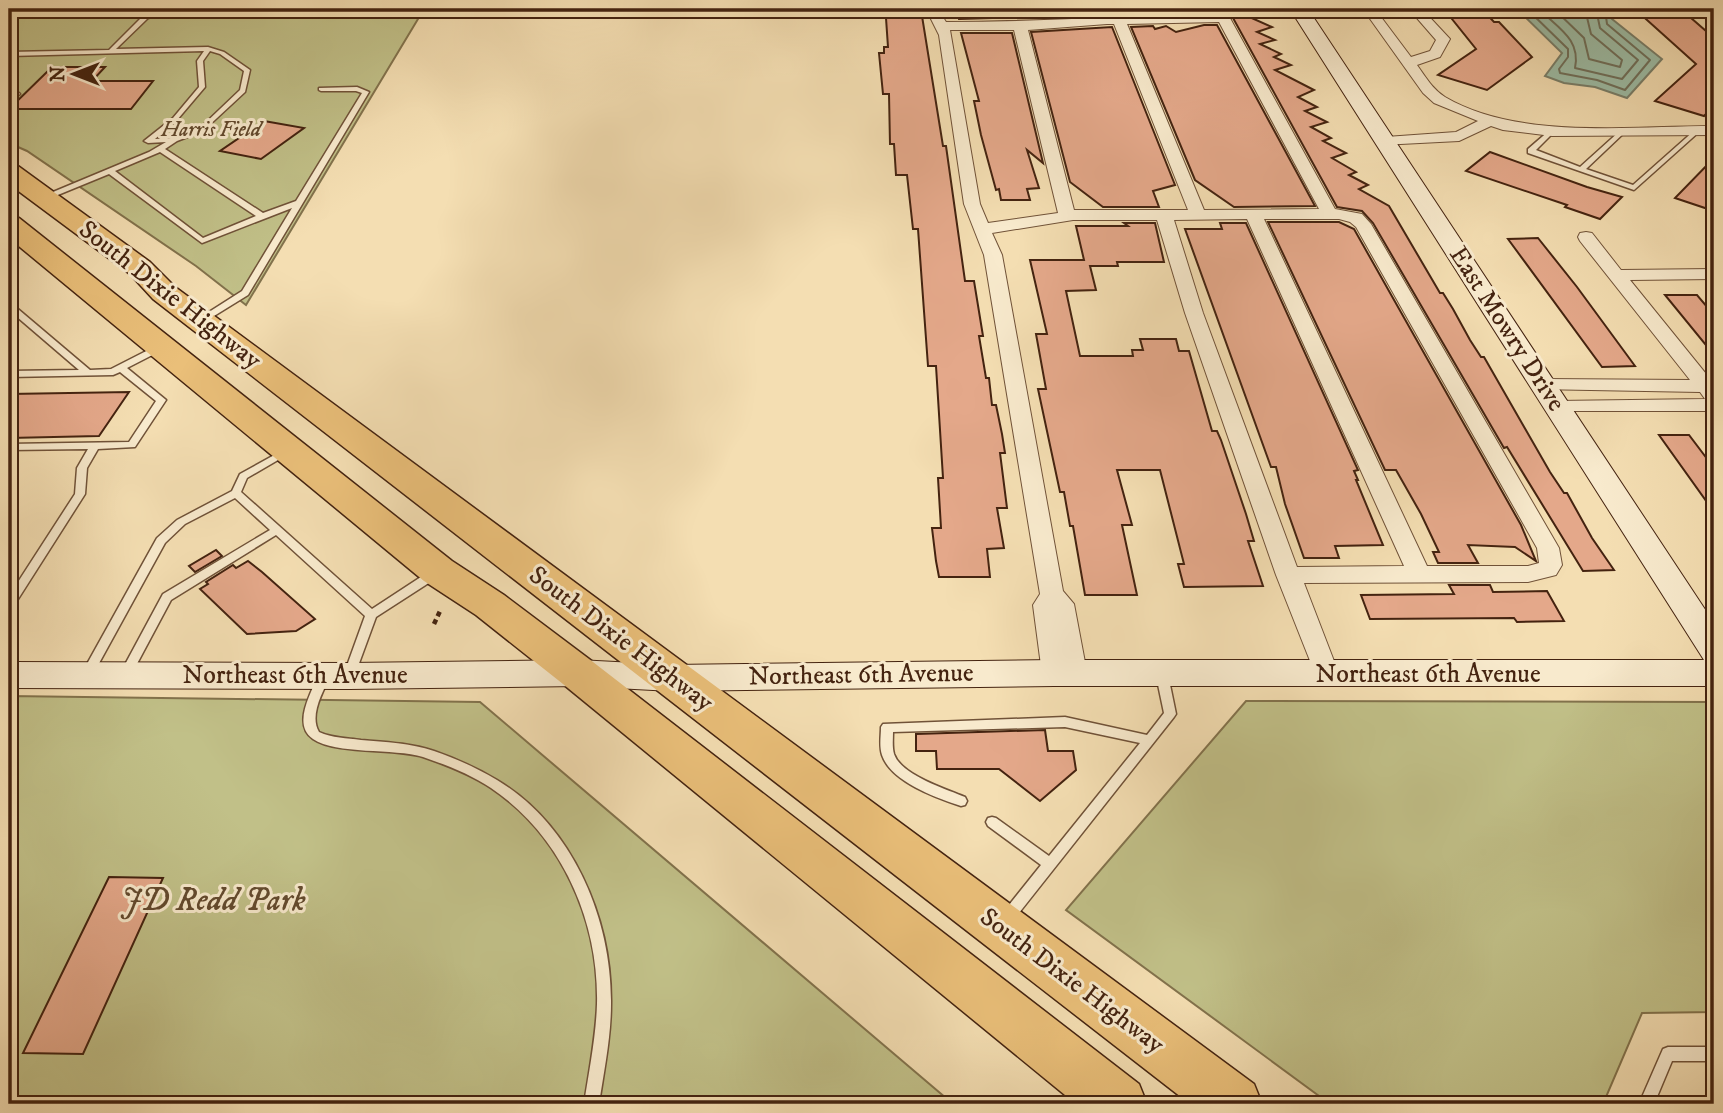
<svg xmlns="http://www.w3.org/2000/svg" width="1723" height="1113" viewBox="0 0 1723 1113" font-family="'IM FELL DW Pica',serif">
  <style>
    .green { fill: #c1c088; stroke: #82724c; stroke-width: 2 }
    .water { fill: #9dbda6; stroke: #797f6a; stroke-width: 2 }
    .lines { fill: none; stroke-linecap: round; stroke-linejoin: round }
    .shore { stroke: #70705b; stroke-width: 2 }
    .building { fill: #e4a88a; stroke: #442310; stroke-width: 2 }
    .lane-casing { stroke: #705238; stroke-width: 3 }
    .street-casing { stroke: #705238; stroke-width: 2 }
    .secondary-casing { stroke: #442310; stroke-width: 2 }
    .highway-casing { stroke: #442310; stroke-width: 3 }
    .path { stroke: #442310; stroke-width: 4.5; stroke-dasharray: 5 3.5; stroke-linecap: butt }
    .lane { fill: #f8eacd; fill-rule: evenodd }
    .street { fill: #f8eacd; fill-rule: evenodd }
    .secondary { fill: #f8eacd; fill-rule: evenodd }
    .highway { fill: #eabf79; fill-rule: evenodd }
    .labels { text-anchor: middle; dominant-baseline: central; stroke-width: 6; stroke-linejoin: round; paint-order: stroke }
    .far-park-label { font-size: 21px; font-style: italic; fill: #634a2e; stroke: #f8eacd }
    .street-label { font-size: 26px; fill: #442310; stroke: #f8eacd }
    .near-park-label { font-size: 32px; font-style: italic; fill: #634a2e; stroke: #f8eacd }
  </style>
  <rect width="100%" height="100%" fill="#f4deb2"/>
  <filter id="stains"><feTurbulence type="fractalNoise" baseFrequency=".00286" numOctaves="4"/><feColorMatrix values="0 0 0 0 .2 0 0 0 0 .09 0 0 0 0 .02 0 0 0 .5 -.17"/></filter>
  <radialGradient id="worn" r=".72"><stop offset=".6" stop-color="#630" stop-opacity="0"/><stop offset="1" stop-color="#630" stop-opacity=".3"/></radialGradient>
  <g class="green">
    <polygon points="9,9 424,9 246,305 196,266 27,151 9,143"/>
    <polygon points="9,696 480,702 953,1104 9,1104"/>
    <polygon points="1246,701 1714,702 1714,1012 1642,1013 1603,1104 1330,1104 1066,910"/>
  </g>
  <polygon class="water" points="1517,9 1611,9 1612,19 1662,59 1627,98 1595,87 1564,83 1545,76 1562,53"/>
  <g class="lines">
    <g class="shore">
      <polyline points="1527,9 1568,49 1568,57 1559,69 1560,73 1597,80 1625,90 1650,60 1607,24 1605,9"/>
      <path d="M 1539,9 C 1558,28 1581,39 1575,68 L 1622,79 L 1638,60 L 1600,28 L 1596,9"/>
      <polyline points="1554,9 1584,38 1589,59 1620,67 1622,60 1591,34 1585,9"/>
    </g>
  </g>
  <g class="building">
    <polygon points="1017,9 1146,9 1148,13 959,19 957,11"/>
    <polygon points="1444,9 1482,9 1494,22 1499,22 1532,57 1487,90 1438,75 1476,49"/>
    <polygon points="1637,11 1683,11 1714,38 1714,106 1704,116 1655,101 1696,64"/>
    <polygon points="1245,15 1272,27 1257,32 1275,40 1260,44 1281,54 1274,57 1291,65 1275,70 1314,90 1298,97 1317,107 1305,111 1327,122 1311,127 1331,138 1323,141 1346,153 1332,158 1356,172 1349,175 1368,185 1359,189 1389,206 1440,293 1443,293 1453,309 1470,340 1481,357 1484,357 1550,472 1564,493 1567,493 1592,538 1614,570 1583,571 1507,447 1504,448 1373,223 1362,211 1337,207 1233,18"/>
    <polygon points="895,16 922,16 943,146 946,146 965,281 974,281 983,336 979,336 986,378 989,378 992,405 996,405 1002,434 1005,453 1000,453 1007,508 997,508 1004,548 987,549 990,577 939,577 936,561 932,528 941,528 938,478 943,478 936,366 928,366 918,229 913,229 907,175 896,175 894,144 890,144 889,94 883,94 879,53 884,53 884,47 888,47 886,18"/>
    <polygon points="1204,25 1217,25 1315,206 1234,207 1195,180 1131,27 1153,26 1155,29 1166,26 1176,32"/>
    <polygon points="1112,27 1175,185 1153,191 1159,207 1103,207 1070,182 1031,32"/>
    <polygon points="961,33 1012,33 1043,163 1027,150 1039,188 1027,189 1030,200 1001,200 999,189 996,190 981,135 974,101 979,101"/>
    <polygon points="52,67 105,67 92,81 153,81 131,109 9,109"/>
    <polygon points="264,121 304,128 261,159 220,151"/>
    <polygon points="1490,152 1587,187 1622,197 1600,219 1565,207 1567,205 1466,171"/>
    <polygon points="1714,158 1714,211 1675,198"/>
    <polygon points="1268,222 1339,222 1354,229 1521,525 1536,561 1515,547 1468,545 1478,563 1438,563 1433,552 1439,552 1421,514 1396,470 1385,470"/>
    <polygon points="1124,223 1155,223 1164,262 1117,262 1118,266 1090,266 1096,290 1066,291 1080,356 1133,356 1132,350 1143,350 1140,339 1176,339 1179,351 1189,351 1212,431 1217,431 1221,440 1246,514 1254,541 1248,541 1263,586 1184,587 1178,564 1184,564 1160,470 1117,470 1132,525 1122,525 1137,595 1085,595 1073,526 1070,526 1064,492 1060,492 1038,389 1046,389 1036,334 1047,334 1030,260 1084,260 1076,226 1128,226"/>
    <polygon points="1220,223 1246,223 1358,470 1354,471 1358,480 1356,480 1383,545 1335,546 1339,558 1304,558 1285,504 1276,467 1271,467 1185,229 1222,229"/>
    <polygon points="1538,238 1577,287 1635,366 1602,367 1508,239"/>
    <polygon points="1665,295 1697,295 1714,315 1714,355"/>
    <polygon points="129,392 99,436 9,438 9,394"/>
    <polygon points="1659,435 1689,435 1714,468 1714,512"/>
    <polygon points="216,550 222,556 195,572 189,566"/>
    <polygon points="248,561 262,572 315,619 296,631 247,634 200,589 208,584 206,582 233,565 236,568"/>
    <polygon points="1449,585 1490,585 1493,592 1547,591 1564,621 1517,622 1514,618 1370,619 1361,595 1454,594"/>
    <polygon points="1045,730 1048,751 1073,751 1076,770 1040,801 999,769 937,769 936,751 916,751 916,734"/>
    <polygon points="109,877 163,878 83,1054 23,1053"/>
  </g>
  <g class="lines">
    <defs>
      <g id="lane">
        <path d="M 150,9 L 156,9 L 152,13 L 167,9 L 176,9 L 148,18 L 116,49 L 208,47 L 224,52 L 250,70 L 245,92 L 203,131 L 177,141 L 165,149 L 263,213 L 296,201 L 362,93 L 356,91 L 321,91 L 319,90 L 319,88 L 357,87 L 369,92 L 248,295 L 201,324 L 197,321 L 198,319 L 242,291 L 292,208 L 202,243 L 109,174 L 48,199 L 41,197 L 149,152 L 166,142 L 148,143 L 144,141 L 173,118 L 199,87 L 197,61 L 204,51 L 9,56 L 9,52 L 109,50 ZM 210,51 L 220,54 L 244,71 L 240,90 L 199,129 L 174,138 L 155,139 L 177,120 L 205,87 L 203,61 ZM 160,152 L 256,216 L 203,238 L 115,171 Z"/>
        <polygon points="9,91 19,93 20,94 17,96 9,95"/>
        <polygon points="1550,130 1555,131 1536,150 1580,167 1621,130 1625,130 1625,132 1586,169 1633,185 1695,130 1700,131 1634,190 1528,153 1528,149"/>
        <polygon points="9,303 12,304 90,370 111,369 158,345 164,345 164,349 127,368 166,400 135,447 98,449 87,468 85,494 13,607 9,608 9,596 75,494 77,468 88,449 9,450 9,444 129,442 156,401 120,372 113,375 9,377 9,371 79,370 9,310"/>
        <polygon points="287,448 290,449 292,451 290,453 247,478 241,492 372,609 430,571 438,571 439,574 438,577 376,617 354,677 346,677 344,674 365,616 276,535 171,600 131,675 123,675 121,672 163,594 270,530 235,498 185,524 165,543 92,676 84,676 82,673 157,538 177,520 232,491 240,474"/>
        <path d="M 1162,671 L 1166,672 L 1168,675 L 1176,714 L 1174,717 L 1011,923 L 1006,925 L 1001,923 L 999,919 L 1001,915 L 1041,865 L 988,826 L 986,822 L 988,818 L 992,817 L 996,818 L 1049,856 L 1140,743 L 1065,727 L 893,732 C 893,739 892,747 894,754 C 901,775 946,789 965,797 L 967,801 L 965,805 L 961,806 C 937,798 891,782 882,755 C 879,746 881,736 881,727 L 883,724 L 1065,717 L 1147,735 L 1164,713 L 1156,675 L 1158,672 Z"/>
        <path d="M 324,672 L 328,673 L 330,676 C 323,692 309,715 319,732 C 332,738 347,738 361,740 C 386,742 410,743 434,751 C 457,759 477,768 497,780 C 572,825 612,918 611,1004 C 611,1037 604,1071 599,1104 L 584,1104 C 589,1071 596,1037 597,1004 C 599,920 561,835 491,788 C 470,774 446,765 423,757 C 394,748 336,755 313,739 C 292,725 311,693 318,676 L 320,673 Z"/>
        <polygon points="1668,1047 1714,1047 1714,1061 1672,1061 1654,1104 1639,1104 1663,1049"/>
      </g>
      <g id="street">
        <path d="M 926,9 L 938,9 L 946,22 C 1036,22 1125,16 1215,14 L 1213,9 L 1225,9 L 1335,209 L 1362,214 L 1371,224 L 1559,548 L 1562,565 L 1556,575 L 1528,582 L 1304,583 L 1339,674 L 1336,681 L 1327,684 L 1318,681 L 1276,575 L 1185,313 L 1157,220 L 1073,220 L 992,233 L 1002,255 L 1063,591 L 1074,604 L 1087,673 L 1084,680 L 1075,683 L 1064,677 L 1054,683 L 1045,680 L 1042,673 L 1033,605 L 1040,594 L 984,255 L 964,204 L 939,35 ZM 1219,22 L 1319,209 L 1204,210 L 1127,24 ZM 1107,24 L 1114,24 L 1188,210 L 1074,210 L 1028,30 ZM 950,30 L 1014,30 L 1058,213 L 988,223 L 980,204 ZM 1247,219 L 1404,566 L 1297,567 L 1203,313 L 1174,220 ZM 1264,219 L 1339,219 L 1350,222 L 1356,227 L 1537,548 L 1539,563 L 1528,566 L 1427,566 Z"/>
        <path d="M 1363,9 L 1375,9 L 1411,57 L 1430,51 L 1436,40 L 1409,9 L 1422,9 L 1450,39 L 1440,57 L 1417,65 C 1425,76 1433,90 1445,97 C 1518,140 1631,126 1714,126 L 1714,135 L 1552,136 L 1503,130 L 1491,126 L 1459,141 L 1381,145 L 1378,142 L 1381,139 L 1386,137 L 1456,132 L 1478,121 L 1434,103 L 1423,93 Z"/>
        <polygon points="1702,9 1714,9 1714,18"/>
        <polygon points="1586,232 1592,233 1621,270 1714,269 1714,279 1630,280 1711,380 1714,380 1714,411 1550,411 1547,407 1550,403 1557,401 1705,399 1700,392 1536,389 1533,385 1536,381 1543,379 1690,380 1580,241 1578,237 1580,233"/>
      </g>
      <polygon id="secondary" points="1290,9 1308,9 1714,623 1714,686 1054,686 672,691 578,686 349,689 9,688 9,662 349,663 578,660 672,665 1054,660 1704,660"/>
      <g id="highway">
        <polygon points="9,164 18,166 150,262 175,287 1254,1084 1262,1104 1190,1104 153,299 130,274 9,184"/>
        <polygon points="9,216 19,218 452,561 504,595 593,662 1139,1084 1147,1104 1076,1104 563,684 476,615 424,581 9,238"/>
      </g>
    </defs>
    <use href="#lane" class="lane-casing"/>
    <use href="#street" class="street-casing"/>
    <use href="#secondary" class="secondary-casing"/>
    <use href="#highway" class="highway-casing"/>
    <polyline class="path" points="434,624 441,609"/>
    <use href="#lane" class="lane"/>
    <use href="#street" class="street"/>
    <use href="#secondary" class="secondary"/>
    <use href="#highway" class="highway"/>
  </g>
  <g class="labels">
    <g class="far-park-label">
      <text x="211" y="130">Harris Field</text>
    </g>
    <g class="street-label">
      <text transform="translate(170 295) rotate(38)">South Dixie Highway</text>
      <text transform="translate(1507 329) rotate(57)">East Mowry Drive</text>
      <text transform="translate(621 639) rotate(37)">South Dixie Highway</text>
      <text x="1428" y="674">Northeast 6th Avenue</text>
      <text x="295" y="675">Northeast 6th Avenue</text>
      <text transform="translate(861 675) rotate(-1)">Northeast 6th Avenue</text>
      <text transform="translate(1072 981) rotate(37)">South Dixie Highway</text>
    </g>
    <g class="near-park-label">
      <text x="213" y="901">JD Redd Park</text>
    </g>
  </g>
  <rect width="1723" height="1113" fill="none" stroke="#f4deb2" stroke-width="35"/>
  <rect x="10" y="10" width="1702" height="1092" fill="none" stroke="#442310" stroke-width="3.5"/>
  <rect x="18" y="18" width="1688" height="1078" fill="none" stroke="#442310" stroke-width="2"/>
  <g transform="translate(74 74) rotate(270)" stroke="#f8eacd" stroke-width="5" paint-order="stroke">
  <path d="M0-5L12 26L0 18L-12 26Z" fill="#442310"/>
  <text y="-10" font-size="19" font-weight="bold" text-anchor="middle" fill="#442310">N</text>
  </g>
  <rect width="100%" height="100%" filter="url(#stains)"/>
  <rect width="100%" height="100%" fill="url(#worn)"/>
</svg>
